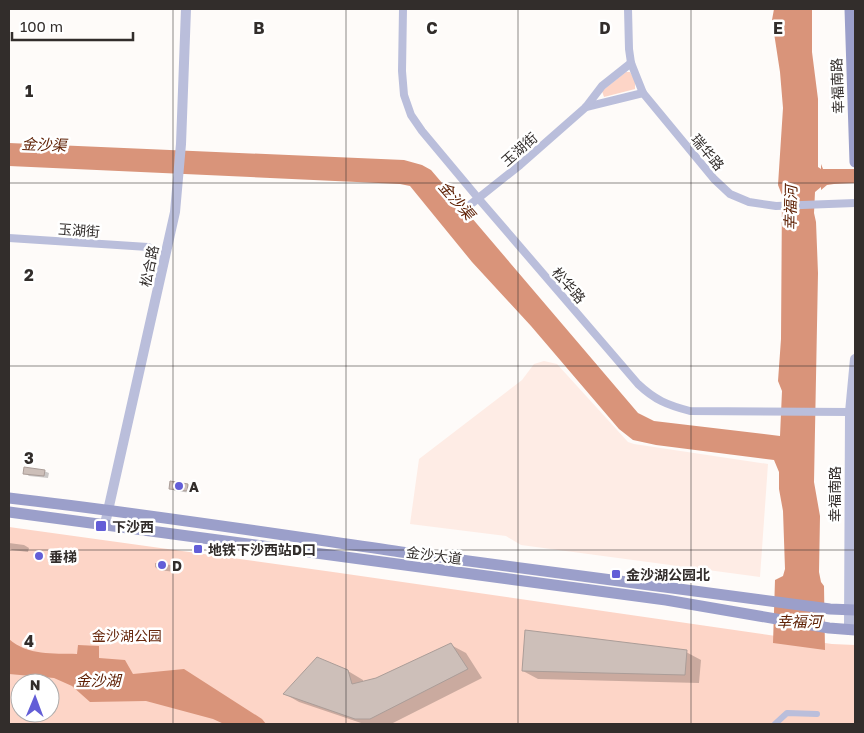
<svg xmlns="http://www.w3.org/2000/svg" width="864" height="733" viewBox="0 0 864 733" font-family="'Golos Text','Noto Sans SC',sans-serif">
  <style>
    .built { fill: #feece5 }
    .green { fill: #fdd5c7; fill-rule: evenodd }
    .water { fill: #d9947a }
    .shadow { fill: #0003 }
    .building { fill: #cdbfb9; stroke: #ab9d98 }
    .lines { fill: none; stroke-linecap: round; stroke-linejoin: round }
    .pedestrian { stroke: #babedb; stroke-width: 6 }
    .minor { stroke: #babedb; stroke-width: 8 }
    .tertiary { stroke: #babedb; stroke-width: 10 }
    .secondary { stroke: #9b9fca; stroke-width: 11 }
    .grid { fill: none; stroke: #322d2b; stroke-width: 1; stroke-opacity: 0.55 }
    .poi-dot { fill: #635ed7; stroke: #fff; stroke-width: 2 }
    .labels { text-anchor: middle; dominant-baseline: central; stroke-width: 5; stroke-linejoin: round; paint-order: stroke }
    .street-label { font-size: 14px; fill: #322d2b; stroke: #fff }
    .poi-label { font-size: 14px; font-weight: bold; fill: #322d2b; stroke: #fff; text-anchor: start }
    .park-label { font-size: 14px; fill: #67290e; stroke: #fff }
    .water-label { font-size: 15px; font-style: italic; fill: #5f2105; stroke: #fff }
    .grid-label { font-size: 16px; text-anchor: middle; font-weight: bold; fill: #322d2b; stroke: #fff; stroke-width: 5; stroke-linejoin: round; paint-order: stroke }
  </style>
  <rect width="100%" height="100%" fill="#fefbf9"/>
  <polygon class="built" points="544,361 557,364 628,442 634,444 768,464 760,577 521,545 506,536 410,524 419,459 522,380 534,364"/>
  <g class="green">
    <polygon points="626,72 630,72 635,81 635,89 604,97 602,91"/>
    <path d="M 9,527 L 333,572 L 832,644 L 855,645 L 855,724 L 9,724 ZM 20,683 L 50,683 L 50,713 L 20,713 Z"/>
  </g>
  <g class="water">
    <polygon points="774,9 812,9 812,52 818,99 818,167 821,169 821,164 823,169 855,169 855,183 834,184 827,185 821,190 821,187 815,192 814,213 816,222 818,273 814,482 820,516 819,572 821,582 824,586 825,650 773,643 775,580 783,576 785,569 783,511 779,489 779,472 774,460 656,445 633,440 619,429 531,326 472,262 410,186 400,184 9,166 9,143 404,160 422,165 431,170 638,413 654,421 780,436 782,391 778,381 781,339 782,195 778,185 783,108 780,72 772,20"/>
    <path d="M 9,639 C 28,656 53,653 77,654 L 78,645 L 99,646 L 99,658 L 125,660 L 133,674 L 184,669 L 262,719 L 266,724 L 224,724 L 213,719 L 146,701 L 90,702 L 72,686 L 54,678 L 9,674 Z"/>
  </g>
  <g class="shadow">
    <polygon points="44,471 49,473 48,478 29,476 25,473"/>
    <polygon points="171,483 188,485 192,488 192,493 175,491 170,488"/>
    <polygon points="9,543 24,545 29,548 28,552 12,550 9,548"/>
    <polygon points="155,563 171,565 175,567 175,572 159,570 155,567"/>
    <polygon points="451,645 466,653 482,678 391,724 364,724 299,702 285,694 348,671 363,680 363,682 376,679"/>
    <polygon points="686,652 701,660 699,683 538,679 523,671"/>
  </g>
  <g class="building">
    <polygon points="24,467 45,470 44,476 23,474"/>
    <polygon points="170,481 188,484 187,491 169,489"/>
    <polygon points="525,630 687,650 685,675 522,671"/>
    <polygon points="451,643 468,669 370,719 355,719 283,694 317,657 348,670 352,684 376,678"/>
  </g>
  <g class="lines">
    <polyline class="pedestrian" points="775,724 787,713 817,714"/>
    <g class="minor">
      <path d="M 403,9 L 402,71 L 404,95 L 411,115 L 422,131 L 478,198 L 638,384 C 655,400 667,405 690,411 L 850,412"/>
      <polyline points="628,9 629,49 631,63 643,93 714,179 730,194 749,202 776,206 855,203"/>
      <polyline points="586,107 643,93"/>
      <polyline points="466,208 520,165 586,107 602,86 631,63"/>
      <polyline points="9,238 148,247"/>
    </g>
    <g class="tertiary">
      <polyline points="105,524 175,212 181,144 186,9"/>
      <polyline points="849,630 850,412 855,359"/>
    </g>
    <g class="secondary">
      <polyline points="850,9 855,162"/>
      <path d="M 9,498 C 140,513 270,533 401,552 C 544,572 687,589 830,609 L 855,610"/>
      <polyline points="9,512 666,600 829,628 855,630"/>
    </g>
  </g>
  <path class="grid" d="M 173,9 L 173,724M 346,9 L 346,724M 518,9 L 518,724M 691,9 L 691,724M 9,183 L 855,183M 9,366 L 855,366M 9,550 L 855,550"/>
  <g class="poi-dot">
    <circle cx="179" cy="486" r="5"/>
    <rect x="95" y="520" width="12" height="12" rx="2.5"/>
    <rect x="193" y="544" width="10" height="10" rx="2.5"/>
    <circle cx="39" cy="556" r="5"/>
    <circle cx="162" cy="565" r="5"/>
    <rect x="611" y="569" width="10" height="10" rx="2.5"/>
  </g>
  <g class="labels">
    <g class="street-label">
      <text transform="translate(837 86) rotate(-92)">幸福南路</text>
      <text transform="translate(519 149) rotate(-41)">玉湖街</text>
      <text transform="translate(708 152) rotate(50)">瑞华路</text>
      <text transform="translate(79 230) rotate(4)">玉湖街</text>
      <text transform="translate(149 266) rotate(-78)">松合路</text>
      <text transform="translate(569 285) rotate(49)">松华路</text>
      <text transform="translate(834 494) rotate(-90)">幸福南路</text>
      <text transform="translate(434 555) rotate(7)">金沙大道</text>
    </g>
    <g class="poi-label">
      <text x="189" y="486">A</text>
      <text x="112" y="526">下沙西</text>
      <text x="208" y="549">地铁下沙西站D口</text>
      <text x="49" y="556">垂梯</text>
      <text x="172" y="565">D</text>
      <text x="626" y="574">金沙湖公园北</text>
    </g>
    <g class="park-label">
      <text x="127" y="635">金沙湖公园</text>
    </g>
    <g class="water-label">
      <text transform="translate(44 144) rotate(2)">金沙渠</text>
      <text transform="translate(457 200) rotate(49)">金沙渠</text>
      <text transform="translate(790 208) rotate(-89)">幸福河</text>
      <text x="799" y="621">幸福河</text>
      <text x="98" y="680">金沙湖</text>
    </g>
  </g>
  <g class="grid-label">
    <text x="259" y="34">B</text>
    <text x="432" y="34">C</text>
    <text x="605" y="34">D</text>
    <text x="778" y="34">E</text>
    <text x="29" y="97">1</text>
    <text x="29" y="281">2</text>
    <text x="29" y="464">3</text>
    <text x="29" y="647">4</text>
  </g>
  <rect width="864" height="733" fill="none" stroke="#322d2b" stroke-width="20"/>
  <g transform="translate(35 698) rotate(1)"><circle r="24" fill="#ffffff" stroke="#adabaa"/>
  <path d="M0-4L9 19L0 12L-9 19Z" fill="#635ed7"/>
  <text y="-8" font-size="14" font-weight="bold" text-anchor="middle" fill="#322d2b">N</text>
  </g>
  <path d="M12 32v8h121v-8" fill="none" stroke="#322d2b" stroke-width="2.5"/>
  <text x="20" y="32" font-size="15" fill="#322d2b" stroke="#ffffff" stroke-width="4" paint-order="stroke">100 m</text>
</svg>
